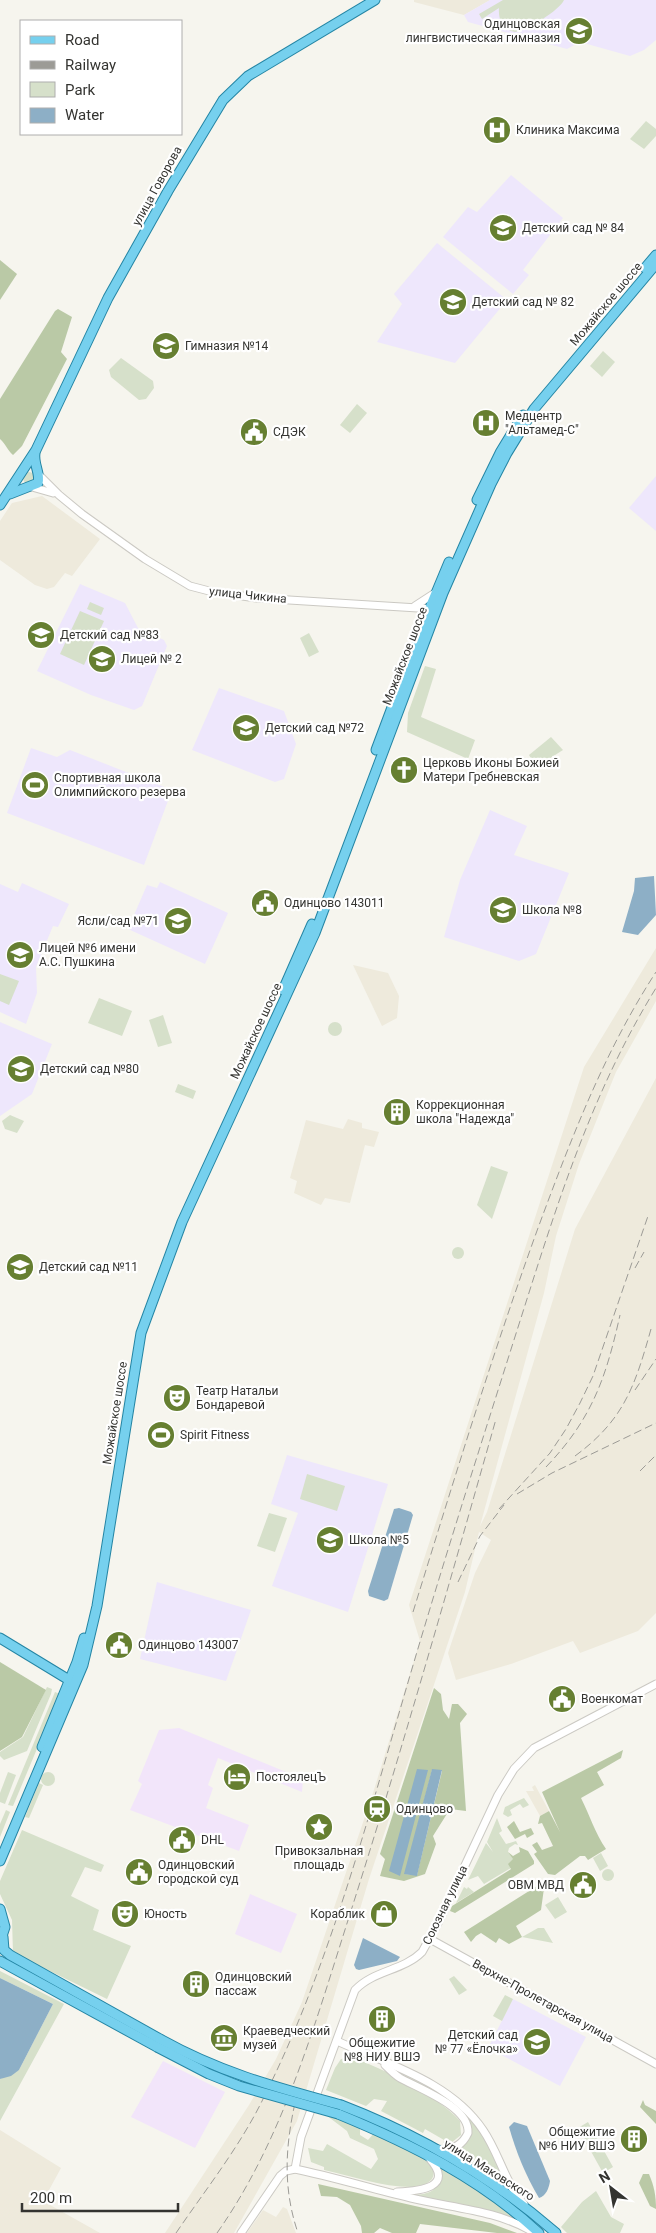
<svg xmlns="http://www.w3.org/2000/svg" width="656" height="2233" viewBox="0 0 656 2233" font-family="Roboto,sans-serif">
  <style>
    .commercial { fill: #f2e5fa }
    .built { fill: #eeeadc }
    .education { fill: #eee7fc }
    .green { fill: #d6e0ca }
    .forest { fill: #bac9a6; fill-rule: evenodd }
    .water { fill: #8dafc6 }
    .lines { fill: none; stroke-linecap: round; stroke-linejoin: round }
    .minor-casing { stroke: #cbc9c3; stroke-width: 9 }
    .major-casing { stroke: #2485a4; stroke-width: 11 }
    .minor { stroke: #fff; stroke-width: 7 }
    .major { stroke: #76d0ee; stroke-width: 9 }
    .rail { stroke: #9c9b96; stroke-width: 1; stroke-dasharray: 8 4; stroke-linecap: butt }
    .major-bridge-casing { stroke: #2485a4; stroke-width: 11; stroke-linecap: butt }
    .major-bridge { stroke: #76d0ee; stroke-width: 9 }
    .labels { text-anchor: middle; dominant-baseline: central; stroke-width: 4.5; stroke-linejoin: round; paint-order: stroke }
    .poi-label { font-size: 12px; fill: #343431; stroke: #fff; text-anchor: start }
    .street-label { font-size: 12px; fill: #343431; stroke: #fff }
  </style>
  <rect width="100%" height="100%" fill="#f6f5ee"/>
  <g class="commercial">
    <polygon points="179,1728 303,1779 302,1792 218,1758 208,1785 213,1788 206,1808 249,1825 239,1851 130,1810 142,1784 138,1781 159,1730"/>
    <polygon points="250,1894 297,1914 281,1953 235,1934"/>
    <polygon points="163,2061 225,2092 195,2148 131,2117"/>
  </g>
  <g class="built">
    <polygon points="414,0 490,0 464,15 414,2"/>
    <polygon points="42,496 100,539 72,576 65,573 54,587 47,589 35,585 0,560 0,521 12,503"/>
    <polygon points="656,948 656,1001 616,1072 579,1164 556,1236 544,1293 480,1526 487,1512 575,1229 656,1078 656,1613 638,1631 580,1653 573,1641 511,1664 456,1680 448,1653 475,1573 491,1540 479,1532 465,1592 369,1879 297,2121 234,2233 165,2233 249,2105 276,2059 302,2002 373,1793 420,1641 409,1605 584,1067"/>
    <polygon points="353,965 388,973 399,996 397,1018 382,1026"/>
    <polygon points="348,1119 362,1123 362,1128 379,1132 374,1147 365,1145 350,1203 325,1198 321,1205 294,1193 297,1181 290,1178 306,1120 343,1129"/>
    <polygon points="535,1785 549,1811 540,1816 526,1791 534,1791 532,1787"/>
    <polygon points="0,2130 61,2168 43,2201 100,2233 0,2233"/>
    <polygon points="283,2207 287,2209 296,2233 247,2233 263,2210 276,2217"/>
  </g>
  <g class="education">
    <polygon points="490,0 656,0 656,40 644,50 630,56 580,42 567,49 468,22 464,15"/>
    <polygon points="511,175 563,218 523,270 529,275 513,294 443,237 468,207 477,212"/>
    <polygon points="437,243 507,300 455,363 377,342 402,304 394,294"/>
    <polygon points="656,476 656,531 629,508"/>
    <polygon points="80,584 125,603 138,628 164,640 167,646 142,706 134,710 91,695 37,671"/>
    <polygon points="219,688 284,711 296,744 284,779 275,782 192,750"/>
    <polygon points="31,748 57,757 70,750 172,790 144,865 7,813"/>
    <polygon points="490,810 527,826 514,855 569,873 536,954 519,961 444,937 460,880"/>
    <polygon points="160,882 228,913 205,964 128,929 147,885 157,888"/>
    <polygon points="22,883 69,904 58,927 53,926 36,967 37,993 26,1024 0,1012 0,884 18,892"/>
    <polygon points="0,1022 52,1044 32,1094 0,1116"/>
    <polygon points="287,1455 388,1484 348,1612 272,1586 298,1513 271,1504"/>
    <polygon points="157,1582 251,1610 226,1681 140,1659"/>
    <polygon points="513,1999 586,2037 560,2086 488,2048"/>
  </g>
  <g class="green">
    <path d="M 503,0 L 564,0 C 560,10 526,31 515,32 C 503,29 498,20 499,8 L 482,19 L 479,14 Z"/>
    <polygon points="646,121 656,129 656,136 644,149 630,139"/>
    <polygon points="603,351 615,362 602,377 590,366"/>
    <polygon points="121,358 153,381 154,388 146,399 139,400 111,377 109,370"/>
    <polygon points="357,404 367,413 350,433 340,425"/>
    <circle cx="29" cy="478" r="6"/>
    <polygon points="90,602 104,608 101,615 87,609"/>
    <polygon points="80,611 104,621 84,665 60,654"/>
    <polygon points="309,633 319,652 309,657 300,638"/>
    <polygon points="425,666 436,669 421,717 475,740 468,759 407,732 408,713"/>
    <polygon points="551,737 563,750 536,767 529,755"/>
    <polygon points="0,974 19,981 9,1005 0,1001"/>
    <polygon points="99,998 132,1011 122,1036 88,1023"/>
    <polygon points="163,1015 172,1043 158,1047 149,1020"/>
    <circle cx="335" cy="1029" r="7"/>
    <polygon points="178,1084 196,1091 193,1099 175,1092"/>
    <polygon points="10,1115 24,1121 17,1133 5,1129 2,1121"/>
    <polygon points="491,1166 508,1172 492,1219 477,1205"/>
    <circle cx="458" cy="1253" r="6"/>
    <polygon points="307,1474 345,1486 337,1511 300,1499"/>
    <polygon points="269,1513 287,1518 275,1552 257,1546"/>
    <polygon points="47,1687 52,1689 51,1694 27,1751 4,1760 0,1756 0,1752 23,1737"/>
    <polygon points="55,1692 60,1694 13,1806 8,1805"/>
    <polygon points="8,1772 16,1775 5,1804 0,1802 0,1793"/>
    <circle cx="48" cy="1779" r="7"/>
    <polygon points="39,1783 43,1785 29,1818 25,1817"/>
    <polygon points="524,1798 529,1805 523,1808 520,1804 510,1810 512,1815 508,1817 503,1814 505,1807"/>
    <polygon points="6,1810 10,1812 0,1837 0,1824"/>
    <polygon points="497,1818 502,1831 499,1833 506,1844 516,1841 518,1845 515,1844 509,1848 508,1852 514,1859 511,1868 484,1884 478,1876 468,1880 486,1843 493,1852 487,1842"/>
    <polygon points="22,1830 104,1865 101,1872 85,1867 71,1896 99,1910 93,1930 131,1946 107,1999 13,1953 12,1920 0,1894 0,1881"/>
    <polygon points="601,1853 608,1866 600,1871 593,1858"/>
    <circle cx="608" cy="1875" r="6"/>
    <polygon points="464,1887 467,1889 468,1887 474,1892 456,1903"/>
    <polygon points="558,1897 567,1912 555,1919 545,1905"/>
    <polygon points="538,1928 544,1928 553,1943 522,1937"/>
    <polygon points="0,1971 64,2004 0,2121 0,2079 19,2070 53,2004 0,1978"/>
    <polygon points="454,1976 467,1990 459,1995 449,1979"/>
    <polygon points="505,1995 513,1999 502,2021 493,2016"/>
    <path d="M 350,2057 C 383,2068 437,2095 460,2121 L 461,2135 L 451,2143 L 443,2143 L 444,2140 L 425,2129 L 423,2133 L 381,2111 L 387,2101 L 374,2099 L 366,2106 L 326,2090 L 335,2068 L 341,2059 Z"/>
    <path d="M 398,2072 C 439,2092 466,2103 489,2146 C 497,2161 502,2176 511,2191 L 449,2153 L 464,2143 L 468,2121 L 400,2076 Z"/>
    <path d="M 322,2112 L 360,2125 L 360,2135 L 368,2140 L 375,2132 C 387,2138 445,2161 432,2179 C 427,2185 418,2187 411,2187 C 382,2187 352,2176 324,2170 L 324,2167 L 311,2162 L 308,2148 L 323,2151 L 327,2144 L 371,2169 L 378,2159 L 374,2149 L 350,2138 L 347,2131 Z"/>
    <polygon points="588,2122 613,2167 603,2173 578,2128"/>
    <path d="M 439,2165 L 445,2167 L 531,2227 L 408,2195 C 434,2195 440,2190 439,2165 Z"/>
    <polygon points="596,2191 611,2217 624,2224 620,2233 567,2233 561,2227 582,2202"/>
  </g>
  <g class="forest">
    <polygon points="0,260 17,274 0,300"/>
    <path d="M 58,309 L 72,317 L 61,352 L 67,359 L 22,446 L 13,455 C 7,450 6,444 0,439 L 0,399 L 55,311 Z"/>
    <polygon points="0,1662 46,1690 22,1737 0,1751"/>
    <path d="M 434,1688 L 441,1694 L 443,1710 L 449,1719 L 452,1704 L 458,1704 L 467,1714 L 460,1723 L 466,1811 L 450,1809 L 433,1836 L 436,1844 L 425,1874 L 404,1881 L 380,1876 L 385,1859 L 380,1854 ZM 432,1770 L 442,1771 L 417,1875 L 405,1874 Z"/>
    <path d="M 623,1750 L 621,1758 L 597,1772 L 604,1785 L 581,1798 C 590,1816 595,1833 606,1849 L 588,1860 L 585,1856 L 580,1856 L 555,1875 L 548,1874 L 534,1854 L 537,1852 L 532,1845 L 537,1842 L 542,1850 L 553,1846 L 542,1823 L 538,1824 L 540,1816 L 549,1811 L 560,1832 L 542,1792 Z"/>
    <polygon points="514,1821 520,1832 531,1828 534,1834 527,1838 525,1834 515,1839 507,1827"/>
    <polygon points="519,1847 528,1851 534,1861 534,1864 455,1913 450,1911 452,1906 511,1869 508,1864 513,1859 508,1852 513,1856 520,1852"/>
    <polygon points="545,1881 541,1910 516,1926 522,1937 509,1944 499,1938 496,1943 481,1933 476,1936 471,1942 464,1932"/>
    <polygon points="643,2100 645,2105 656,2111 656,2124 640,2107"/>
    <path d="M 643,2174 L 649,2174 C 654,2186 656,2195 656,2209 L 650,2206 L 639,2183 Z"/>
    <polygon points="318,2184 490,2223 517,2233 497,2233 420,2224 416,2233 392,2233 380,2228 374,2233 362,2233 361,2226 350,2205 337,2197 321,2196"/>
  </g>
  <g class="water">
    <polygon points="654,876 656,915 638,935 622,932 634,891 635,878"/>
    <polygon points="399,1508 411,1512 413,1515 388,1599 384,1601 369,1596 368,1591 394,1509"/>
    <polygon points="417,1769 428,1770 400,1876 389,1871"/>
    <polygon points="432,1769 442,1770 417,1876 404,1874"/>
    <polygon points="363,1938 400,1957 397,1961 359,1970 356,1969 354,1965"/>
    <polygon points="0,1978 53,2004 19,2070 11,2076 0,2079"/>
    <path d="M 514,2122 L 527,2126 L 550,2181 C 549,2188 546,2196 539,2198 C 526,2176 516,2152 509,2127 Z"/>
  </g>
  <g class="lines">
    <defs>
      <g id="minor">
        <polyline points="38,474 59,495 82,514 145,559 190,586 213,592 257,598 434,609"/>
        <polyline points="32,487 53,493"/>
        <polyline points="415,606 435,593"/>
        <polyline points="430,1939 656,2064"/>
        <path d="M 337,2041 C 387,2064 451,2082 483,2130 C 499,2153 505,2183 524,2204"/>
        <path d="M 385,2065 C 390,2070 395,2075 400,2078 C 420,2089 470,2107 468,2133 C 462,2146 451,2151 437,2149"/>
        <path d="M 295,2169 L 301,2137 L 355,1990 C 374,1970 403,1971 422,1952 L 437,1925 L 498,1795 L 514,1769 L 534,1748 L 656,1684"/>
        <path d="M 397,2192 C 419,2191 456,2188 429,2158"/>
        <path d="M 241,2233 L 280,2176 L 286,2171 L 295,2169 C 334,2177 372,2189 411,2198 C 451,2208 497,2210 533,2232"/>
      </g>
      <g id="major">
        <polyline points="645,268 656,255"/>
        <path d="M 10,494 L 38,483 C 41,474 33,464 35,453"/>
        <polyline points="477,500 501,451 523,415"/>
        <polyline points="0,505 36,450 108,298 168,191 223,100 248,76 375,0"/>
        <polyline points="376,750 424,622 449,562"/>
        <polyline points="283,990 312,924"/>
        <polyline points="0,1638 74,1683"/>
        <polyline points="42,1747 77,1662 84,1638"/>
        <polyline points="0,1861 83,1665 97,1606 141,1333 182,1222 315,933 443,593 491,484 507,453 534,409 656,264"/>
        <polyline points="0,1909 5,1927 0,1942"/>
        <polyline points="3,1937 4,1950 10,1955 160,2039"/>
        <polyline points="0,1961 157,2047"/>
        <path d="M 341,2105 C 419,2135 493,2178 556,2233"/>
        <path d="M 338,2114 C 411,2144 481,2179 539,2233"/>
      </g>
    </defs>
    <use href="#minor" class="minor-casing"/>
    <use href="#major" class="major-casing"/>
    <use href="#minor" class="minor"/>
    <use href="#major" class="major"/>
    <g class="rail">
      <polyline points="635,1268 644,1252"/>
      <polyline points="635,1390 656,1359"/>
      <path d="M 575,1456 C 624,1420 635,1386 651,1329"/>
      <path d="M 546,1467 C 592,1419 606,1378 620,1315"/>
      <polyline points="640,1471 656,1455"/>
      <polyline points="517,1494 552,1473 656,1423"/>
      <polyline points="499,1509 550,1453 566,1429 580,1403 593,1376 648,1216"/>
      <polyline points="458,1582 480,1536 504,1505"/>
      <path d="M 413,1612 C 453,1483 492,1355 538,1228 C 571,1139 604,1052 656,972"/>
      <path d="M 295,2103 C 285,2148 283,2189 298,2233"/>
      <path d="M 176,2233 C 206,2189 241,2145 264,2097 C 326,1973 363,1836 402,1703 C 437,1582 475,1463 513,1343 C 553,1218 587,1100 656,988"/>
      <path d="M 217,2233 C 284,2138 315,2023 350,1914 C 402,1750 449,1585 496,1419"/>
    </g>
    <defs>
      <g id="major-bridge">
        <path d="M 160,2039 C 221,2073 275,2087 341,2105"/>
        <polyline points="157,2047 209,2074 239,2086 338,2114"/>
      </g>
    </defs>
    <use href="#major-bridge" class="major-bridge-casing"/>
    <use href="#major-bridge" class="major-bridge"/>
  </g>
  <defs>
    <symbol id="school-disc" viewBox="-11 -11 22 22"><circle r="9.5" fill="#667f31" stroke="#fff"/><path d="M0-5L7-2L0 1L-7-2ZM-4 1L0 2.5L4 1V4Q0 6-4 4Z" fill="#fff"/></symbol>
    <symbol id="hospital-disc" viewBox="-11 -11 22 22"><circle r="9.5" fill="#667f31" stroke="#fff"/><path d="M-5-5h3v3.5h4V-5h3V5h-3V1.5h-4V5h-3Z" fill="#fff"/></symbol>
    <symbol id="civic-disc" viewBox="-11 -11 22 22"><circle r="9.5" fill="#667f31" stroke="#fff"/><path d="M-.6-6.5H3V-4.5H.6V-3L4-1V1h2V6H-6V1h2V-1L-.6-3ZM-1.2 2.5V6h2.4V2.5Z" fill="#fff"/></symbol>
    <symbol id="church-disc" viewBox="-11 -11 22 22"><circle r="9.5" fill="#667f31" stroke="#fff"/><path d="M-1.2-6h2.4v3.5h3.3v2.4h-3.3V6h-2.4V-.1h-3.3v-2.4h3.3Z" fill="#fff"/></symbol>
    <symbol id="stadium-disc" viewBox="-11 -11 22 22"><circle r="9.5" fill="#667f31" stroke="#fff"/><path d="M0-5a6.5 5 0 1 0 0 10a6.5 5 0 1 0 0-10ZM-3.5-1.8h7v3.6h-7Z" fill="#fff"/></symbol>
    <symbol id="building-disc" viewBox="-11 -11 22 22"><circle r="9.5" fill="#667f31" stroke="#fff"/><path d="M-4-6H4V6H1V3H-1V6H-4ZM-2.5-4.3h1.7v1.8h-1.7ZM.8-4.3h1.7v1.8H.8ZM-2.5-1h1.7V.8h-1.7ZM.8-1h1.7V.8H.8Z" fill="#fff"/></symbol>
    <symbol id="theatre-disc" viewBox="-11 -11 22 22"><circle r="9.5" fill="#667f31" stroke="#fff"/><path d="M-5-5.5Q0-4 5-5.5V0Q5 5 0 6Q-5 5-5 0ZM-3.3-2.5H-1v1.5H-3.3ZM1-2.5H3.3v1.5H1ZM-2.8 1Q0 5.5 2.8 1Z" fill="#fff"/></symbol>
    <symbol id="hotel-disc" viewBox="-11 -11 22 22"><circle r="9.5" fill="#667f31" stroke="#fff"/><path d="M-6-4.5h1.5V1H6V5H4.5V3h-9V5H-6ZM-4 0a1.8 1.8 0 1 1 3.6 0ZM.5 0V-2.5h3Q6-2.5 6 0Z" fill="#fff"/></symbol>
    <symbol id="station-disc" viewBox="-11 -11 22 22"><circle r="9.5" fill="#667f31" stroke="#fff"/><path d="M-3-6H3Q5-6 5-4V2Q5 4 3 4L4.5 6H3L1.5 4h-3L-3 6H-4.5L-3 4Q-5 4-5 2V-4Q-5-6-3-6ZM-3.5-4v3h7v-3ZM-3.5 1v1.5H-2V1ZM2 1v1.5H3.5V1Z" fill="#fff"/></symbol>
    <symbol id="sight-disc" viewBox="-11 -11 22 22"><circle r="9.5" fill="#667f31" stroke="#fff"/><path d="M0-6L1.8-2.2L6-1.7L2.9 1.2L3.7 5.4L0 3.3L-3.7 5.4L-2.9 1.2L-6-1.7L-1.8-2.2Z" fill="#fff"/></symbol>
    <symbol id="shop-disc" viewBox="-11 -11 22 22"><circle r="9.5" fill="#667f31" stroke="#fff"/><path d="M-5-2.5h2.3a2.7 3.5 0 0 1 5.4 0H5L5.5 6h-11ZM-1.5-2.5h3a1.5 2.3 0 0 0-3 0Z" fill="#fff"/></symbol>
    <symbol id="museum-disc" viewBox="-11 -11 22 22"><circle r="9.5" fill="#667f31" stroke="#fff"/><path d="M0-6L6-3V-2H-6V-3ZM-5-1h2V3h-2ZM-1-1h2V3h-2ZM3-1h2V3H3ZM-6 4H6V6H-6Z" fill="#fff"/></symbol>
  </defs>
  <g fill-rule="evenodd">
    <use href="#school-disc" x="563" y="15" width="32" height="32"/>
    <use href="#hospital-disc" x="481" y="114" width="32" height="32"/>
    <use href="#school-disc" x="487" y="212" width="32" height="32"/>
    <use href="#school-disc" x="437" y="286" width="32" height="32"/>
    <use href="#school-disc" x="150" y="330" width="32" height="32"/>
    <use href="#hospital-disc" x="470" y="407" width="32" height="32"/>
    <use href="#civic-disc" x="238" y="416" width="32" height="32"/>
    <use href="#school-disc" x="25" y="619" width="32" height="32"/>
    <use href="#school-disc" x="86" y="643" width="32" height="32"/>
    <use href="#school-disc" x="230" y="712" width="32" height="32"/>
    <use href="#church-disc" x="388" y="754" width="32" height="32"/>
    <use href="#stadium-disc" x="19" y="769" width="32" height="32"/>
    <use href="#civic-disc" x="249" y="887" width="32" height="32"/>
    <use href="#school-disc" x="487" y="894" width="32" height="32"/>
    <use href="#school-disc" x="162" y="905" width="32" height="32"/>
    <use href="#school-disc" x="4" y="939" width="32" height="32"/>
    <use href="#school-disc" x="5" y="1053" width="32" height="32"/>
    <use href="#building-disc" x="381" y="1096" width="32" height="32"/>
    <use href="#school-disc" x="4" y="1251" width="32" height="32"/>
    <use href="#theatre-disc" x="161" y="1382" width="32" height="32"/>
    <use href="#stadium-disc" x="145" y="1419" width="32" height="32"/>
    <use href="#school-disc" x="314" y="1524" width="32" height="32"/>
    <use href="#civic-disc" x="103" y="1629" width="32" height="32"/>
    <use href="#civic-disc" x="546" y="1683" width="32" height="32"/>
    <use href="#hotel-disc" x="221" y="1761" width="32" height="32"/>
    <use href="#station-disc" x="361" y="1793" width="32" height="32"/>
    <use href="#sight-disc" x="303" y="1811" width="32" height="32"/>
    <use href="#civic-disc" x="166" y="1824" width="32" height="32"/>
    <use href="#civic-disc" x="123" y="1856" width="32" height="32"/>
    <use href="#civic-disc" x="567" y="1869" width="32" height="32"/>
    <use href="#theatre-disc" x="109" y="1898" width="32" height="32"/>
    <use href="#shop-disc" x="368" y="1898" width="32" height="32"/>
    <use href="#building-disc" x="180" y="1968" width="32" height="32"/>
    <use href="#building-disc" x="366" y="2003" width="32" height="32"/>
    <use href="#museum-disc" x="208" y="2022" width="32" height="32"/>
    <use href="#school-disc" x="521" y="2026" width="32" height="32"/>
    <use href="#building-disc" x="618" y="2123" width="32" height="32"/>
  </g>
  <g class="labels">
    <g class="poi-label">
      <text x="560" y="24" text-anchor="end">Одинцовская<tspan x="560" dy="14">лингвистическая гимназия</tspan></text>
      <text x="516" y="130">Клиника Максима</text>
      <text x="522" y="228">Детский сад № 84</text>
      <text x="472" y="302">Детский сад № 82</text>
      <text x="185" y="346">Гимназия №14</text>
      <text x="505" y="416">Медцентр<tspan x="505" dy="14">"Альтамед-С"</tspan></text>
      <text x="273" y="432">СДЭК</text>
      <text x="60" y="635">Детский сад №83</text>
      <text x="121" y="659">Лицей № 2</text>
      <text x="265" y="728">Детский сад №72</text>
      <text x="423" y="763">Церковь Иконы Божией<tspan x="423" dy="14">Матери Гребневская</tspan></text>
      <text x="54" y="778">Спортивная школа<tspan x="54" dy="14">Олимпийского резерва</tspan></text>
      <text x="284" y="903">Одинцово 143011</text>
      <text x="522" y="910">Школа №8</text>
      <text x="159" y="921" text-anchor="end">Ясли/сад №71</text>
      <text x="39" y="948">Лицей №6 имени<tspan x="39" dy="14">А.С. Пушкина</tspan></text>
      <text x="40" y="1069">Детский сад №80</text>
      <text x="416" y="1105">Коррекционная<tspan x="416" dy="14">школа "Надежда"</tspan></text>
      <text x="39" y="1267">Детский сад №11</text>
      <text x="196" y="1391">Театр Натальи<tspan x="196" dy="14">Бондаревой</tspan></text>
      <text x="180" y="1435">Spirit Fitness</text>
      <text x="349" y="1540">Школа №5</text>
      <text x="138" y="1645">Одинцово 143007</text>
      <text x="581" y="1699">Военкомат</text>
      <text x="256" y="1777">ПостоялецЪ</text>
      <text x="396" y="1809">Одинцово</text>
      <text x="201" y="1840">DHL</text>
      <text x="319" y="1851" text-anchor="middle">Привокзальная<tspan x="319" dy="14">площадь</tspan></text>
      <text x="158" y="1865">Одинцовский<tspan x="158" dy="14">городской суд</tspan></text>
      <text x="564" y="1885" text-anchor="end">ОВМ МВД</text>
      <text x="144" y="1914">Юность</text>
      <text x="365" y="1914" text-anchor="end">Кораблик</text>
      <text x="215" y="1977">Одинцовский<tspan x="215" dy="14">пассаж</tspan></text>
      <text x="243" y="2031">Краеведческий<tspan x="243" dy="14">музей</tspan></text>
      <text x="518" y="2035" text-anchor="end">Детский сад<tspan x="518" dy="14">№ 77 «Ёлочка»</tspan></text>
      <text x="382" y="2043" text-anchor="middle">Общежитие<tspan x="382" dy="14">№8 НИУ ВШЭ</tspan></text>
      <text x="615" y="2132" text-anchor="end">Общежитие<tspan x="615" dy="14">№6 НИУ ВШЭ</tspan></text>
    </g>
    <g class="street-label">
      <text transform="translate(157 186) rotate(-61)">улица Говорова</text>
      <text transform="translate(606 304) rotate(-50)">Можайское шоссе</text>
      <text transform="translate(248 595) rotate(6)">улица Чикина</text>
      <text transform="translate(405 656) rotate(-69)">Можайское шоссе</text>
      <text transform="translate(256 1031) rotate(-65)">Можайское шоссе</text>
      <text transform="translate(115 1413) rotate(-81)">Можайское шоссе</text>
      <text transform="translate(445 1905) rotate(-64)">Союзная улица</text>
      <text transform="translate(543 2001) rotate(29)">Верхне-Пролетарская улица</text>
      <text transform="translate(489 2170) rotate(32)">улица Маковского</text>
    </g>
  </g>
  <rect x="20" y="20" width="162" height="115" fill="#ffffff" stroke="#aeaead"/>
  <rect x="30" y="36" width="25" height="8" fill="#76d0ee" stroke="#aeaead"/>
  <text x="65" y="45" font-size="15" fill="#343431">Road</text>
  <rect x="30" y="61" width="25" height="8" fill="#9c9b96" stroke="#aeaead"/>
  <text x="65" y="70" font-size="15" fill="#343431">Railway</text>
  <rect x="30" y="82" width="25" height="15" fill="#d6e0ca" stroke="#aeaead"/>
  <text x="65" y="95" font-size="15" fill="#343431">Park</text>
  <rect x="30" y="108" width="25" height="15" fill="#8dafc6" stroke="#aeaead"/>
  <text x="65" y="120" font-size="15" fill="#343431">Water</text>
  <g transform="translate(611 2188) rotate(329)" stroke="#ffffff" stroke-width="4" paint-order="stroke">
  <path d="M0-4L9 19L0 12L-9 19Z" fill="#343431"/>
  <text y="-8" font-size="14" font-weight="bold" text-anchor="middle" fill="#343431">N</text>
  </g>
  <path d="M22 2203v8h156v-8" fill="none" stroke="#343431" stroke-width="2.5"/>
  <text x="30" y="2203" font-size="15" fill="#343431" stroke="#ffffff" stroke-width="4" paint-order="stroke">200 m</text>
</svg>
